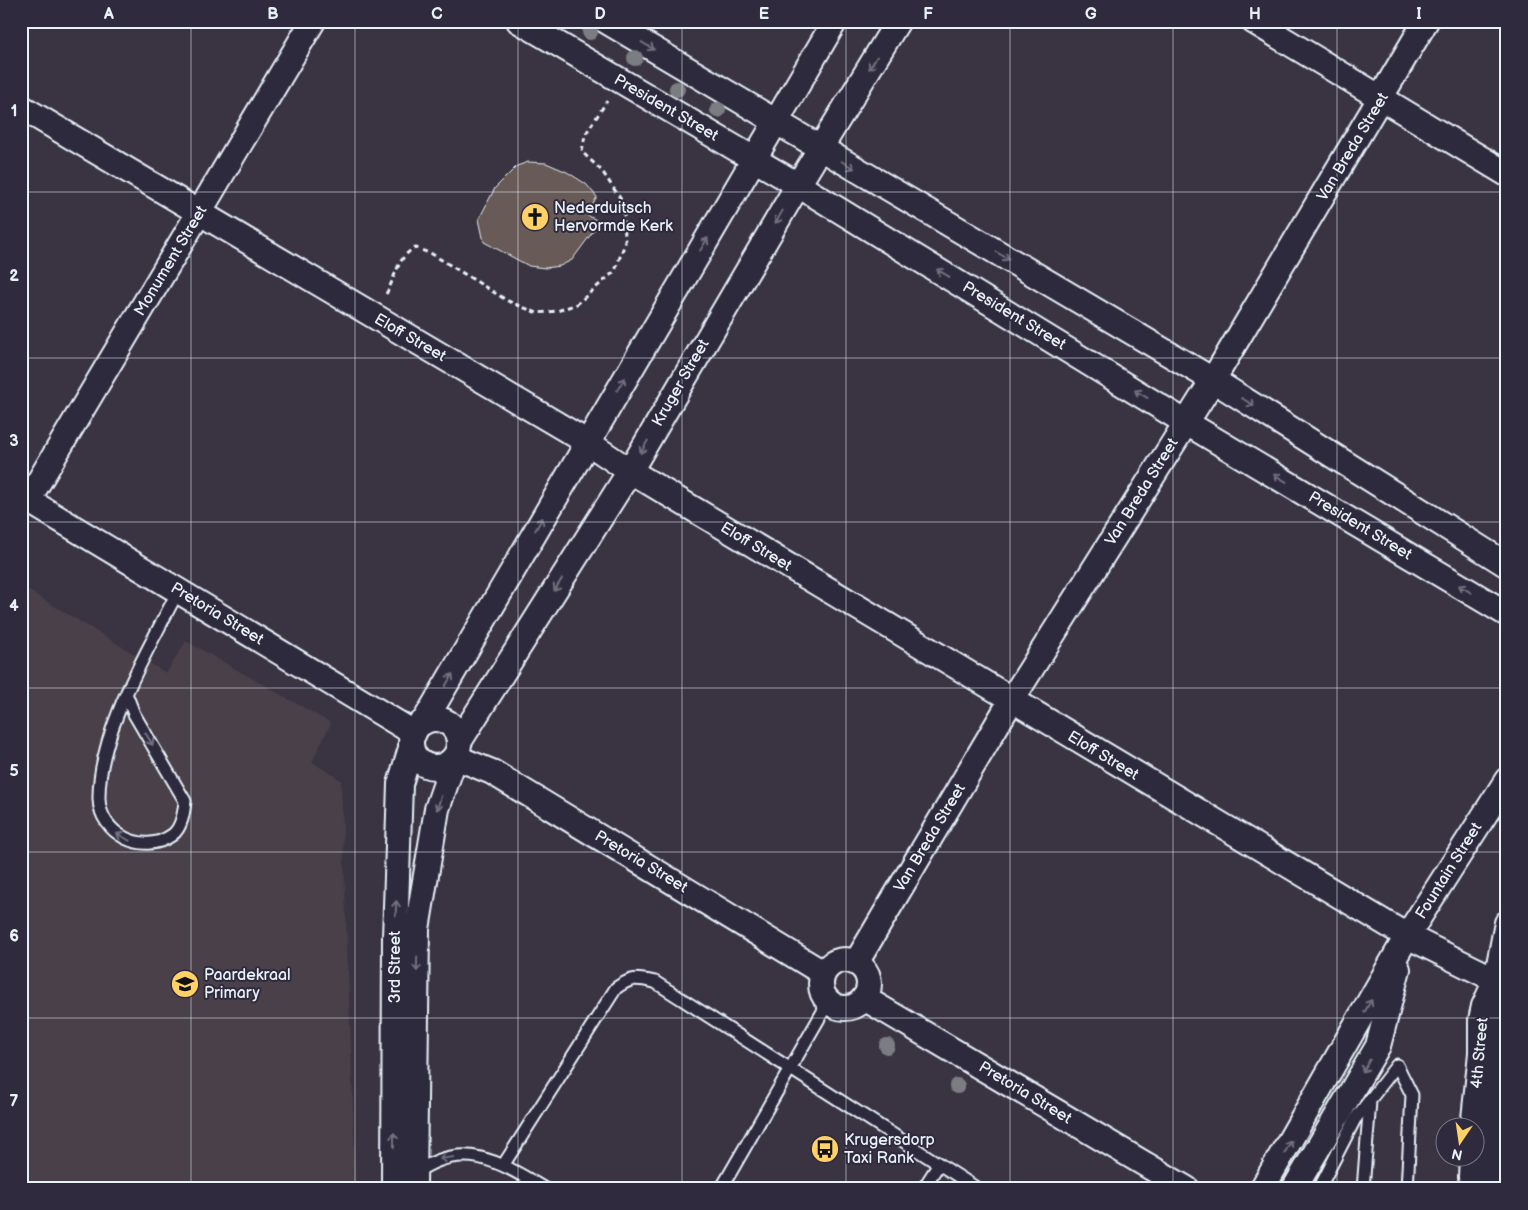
<svg xmlns="http://www.w3.org/2000/svg" width="1528" height="1210" viewBox="0 0 1528 1210" font-family="'Balsamiq Sans',sans-serif">
  <style>
    .built { fill: #483f48 }
    .building { fill: #685a56; stroke: #e8f1f8 }
    .lines { fill: none; stroke-linecap: round; stroke-linejoin: round }
    .lane-casing { stroke: #e8f1f8; stroke-width: 15 }
    .street-casing { stroke: #e8f1f8; stroke-width: 28 }
    .path { stroke: #e8f1f8; stroke-width: 3; stroke-dasharray: 5 4; stroke-linecap: butt }
    .lane { stroke: #2f2a3d; stroke-width: 11 }
    .street { stroke: #2f2a3d; stroke-width: 24 }
    .tree { fill: #7c7d83 }
    .oneway { stroke: #70707e }
    .grid { fill: none; stroke: #e8f1f8; stroke-width: 1; stroke-opacity: 0.55 }
    .labels { text-anchor: middle; dominant-baseline: central; stroke-width: 4; stroke-linejoin: round; paint-order: stroke }
    .street-label { font-size: 16px; fill: #e8f1f8; stroke: #2f2a3d }
    .poi-label { font-size: 16px; fill: #e8f1f8; stroke: #2f2a3d; text-anchor: start }
    .neatline { fill: none; stroke: #e8f1f8; stroke-width: 2 }
    .grid-label { font-size: 16px; text-anchor: middle; font-weight: bold; fill: #e8f1f8 }
  </style>
  <rect width="100%" height="100%" fill="#3a3442"/>
  <filter id="ink" filterUnits="userSpaceOnUse"><feTurbulence type="fractalNoise" baseFrequency=".02" numOctaves="2"/><feDisplacementMap in="SourceGraphic" scale="10" xChannelSelector="R" yChannelSelector="G"/><feConvolveMatrix kernelMatrix="1 2 1 2 8 2 1 2 1" color-interpolation-filters="sRGB"/></filter>
  <g filter="url(#ink)">
    <polygon class="built" points="21,586 166,673 186,641 331,723 312,762 341,780 356,1189 21,1189"/>
    <polygon class="building" points="528,162 546,163 567,172 586,184 597,197 587,215 600,222 572,260 560,266 545,268 529,266 484,242 479,219 495,188 517,166"/>
    <g class="lines">
      <defs>
        <g id="lane">
          <path d="M 127,696 L 134,714 L 185,801 C 184,812 182,828 172,835 C 143,856 100,834 99,799 C 98,731 148,651 178,591"/>
          <path d="M 504,1164 L 616,988 C 632,977 636,978 655,982 L 978,1189"/>
          <path d="M 414,1174 C 463,1138 500,1162 545,1189"/>
          <polyline points="721,1189 829,1001"/>
          <polyline points="923,1189 939,1164"/>
          <polyline points="1319,1189 1355,1119 1397,1065 1412,1095 1407,1189"/>
          <polyline points="1363,1189 1370,1101"/>
        </g>
        <g id="street">
          <polyline points="519,21 798,185 1185,422 1507,614"/>
          <polyline points="606,21 1213,380 1507,565"/>
          <polyline points="1253,21 1507,174"/>
          <polyline points="21,107 587,442 630,471 1407,936 1496,980"/>
          <polyline points="21,496 414,733"/>
          <polyline points="28,500 313,21"/>
          <circle cx="435" cy="743" r="24"/>
          <polyline points="424,722 835,21"/>
          <polyline points="459,742 630,471 798,185 898,21"/>
          <circle cx="845" cy="984" r="24"/>
          <polyline points="856,963 1011,701 1213,380 1426,21"/>
          <polyline points="864,998 1187,1189"/>
          <polyline points="1473,1128 1481,1053 1481,1020 1484,1006 1496,980 1507,923"/>
          <polyline points="1472,1158 1471,1177 1473,1189"/>
          <polyline points="394,1189 395,938 400,784 411,748"/>
          <polyline points="414,1189 417,929 437,809 455,757 492,772 823,973"/>
          <polyline points="1262,1189 1407,936 1507,780"/>
          <polyline points="1294,1189 1378,1046 1398,969"/>
          <polyline points="1486,1189 1490,1180 1505,1017 1496,980"/>
        </g>
      </defs>
      <use href="#lane" class="lane-casing"/>
      <use href="#street" class="street-casing"/>
      <path class="path" d="M 386,294 C 395,279 398,254 416,248 L 432,254 L 508,301 L 537,313 L 557,311 L 577,304 L 615,271 L 625,243 L 624,204 L 602,171 L 582,152 L 585,135 L 607,101"/>
      <use href="#lane" class="lane"/>
      <use href="#street" class="street"/>
    </g>
    <g class="tree">
      <circle cx="590" cy="32" r="8"/>
      <circle cx="635" cy="58" r="8"/>
      <circle cx="677" cy="89" r="8"/>
      <circle cx="718" cy="110" r="8"/>
      <circle cx="887" cy="1046" r="8"/>
      <circle cx="957" cy="1086" r="8"/>
    </g>
    <defs><path id="oneway-shaft" d="M-6 0H5M1.5-3L5.5 0L1.5 3" fill="none" stroke-width="1.6" stroke-linecap="round" stroke-linejoin="round" transform="scale(1.25)"/></defs>
    <g class="oneway">
      <use href="#oneway-shaft" transform="translate(648 46) rotate(31)"/>
      <use href="#oneway-shaft" transform="translate(873 63) rotate(122)"/>
      <use href="#oneway-shaft" transform="translate(848 165) rotate(30)"/>
      <use href="#oneway-shaft" transform="translate(779 217) rotate(120)"/>
      <use href="#oneway-shaft" transform="translate(704 244) rotate(-59)"/>
      <use href="#oneway-shaft" transform="translate(1003 256) rotate(30)"/>
      <use href="#oneway-shaft" transform="translate(943 273) rotate(-149)"/>
      <use href="#oneway-shaft" transform="translate(621 384) rotate(-59)"/>
      <use href="#oneway-shaft" transform="translate(1141 394) rotate(-149)"/>
      <use href="#oneway-shaft" transform="translate(1248 402) rotate(32)"/>
      <use href="#oneway-shaft" transform="translate(644 447) rotate(120)"/>
      <use href="#oneway-shaft" transform="translate(1280 478) rotate(-149)"/>
      <use href="#oneway-shaft" transform="translate(539 524) rotate(-60)"/>
      <use href="#oneway-shaft" transform="translate(558 585) rotate(122)"/>
      <use href="#oneway-shaft" transform="translate(1465 589) rotate(-149)"/>
      <use href="#oneway-shaft" transform="translate(449 680) rotate(-60)"/>
      <use href="#oneway-shaft" transform="translate(149 739) rotate(59)"/>
      <use href="#oneway-shaft" transform="translate(439 803) rotate(107)"/>
      <use href="#oneway-shaft" transform="translate(123 837) rotate(-151)"/>
      <use href="#oneway-shaft" transform="translate(396 908) rotate(-88)"/>
      <use href="#oneway-shaft" transform="translate(417 964) rotate(91)"/>
      <use href="#oneway-shaft" transform="translate(1368 1006) rotate(-60)"/>
      <use href="#oneway-shaft" transform="translate(1366 1066) rotate(120)"/>
      <use href="#oneway-shaft" transform="translate(394 1140) rotate(-90)"/>
      <use href="#oneway-shaft" transform="translate(1288 1147) rotate(-60)"/>
      <use href="#oneway-shaft" transform="translate(447 1158) rotate(172)"/>
    </g>
  </g>
  <path class="grid" d="M 191,21 L 191,1189M 355,21 L 355,1189M 518,21 L 518,1189M 682,21 L 682,1189M 846,21 L 846,1189M 1010,21 L 1010,1189M 1173,21 L 1173,1189M 1337,21 L 1337,1189M 21,192 L 1507,192M 21,358 L 1507,358M 21,522 L 1507,522M 21,688 L 1507,688M 21,852 L 1507,852M 21,1018 L 1507,1018"/>
  <defs>
    <symbol id="church-disc" viewBox="-11 -11 22 22"><circle r="9.5" fill="#ffd166" stroke="#2f2a3d"/><path d="M-1.2-6h2.4v3.5h3.3v2.4h-3.3V6h-2.4V-.1h-3.3v-2.4h3.3Z" fill="#111"/></symbol>
    <symbol id="school-disc" viewBox="-11 -11 22 22"><circle r="9.5" fill="#ffd166" stroke="#2f2a3d"/><path d="M0-5L7-2L0 1L-7-2ZM-4 1L0 2.5L4 1V4Q0 6-4 4Z" fill="#111"/></symbol>
    <symbol id="bus-disc" viewBox="-11 -11 22 22"><circle r="9.5" fill="#ffd166" stroke="#2f2a3d"/><path d="M-5-6H5V4H4V6H2V4H-2V6H-4V4H-5ZM-3.5-4V0h7V-4ZM-3.5 1.2v1.5H-2V1.2ZM2 1.2v1.5H3.5V1.2Z" fill="#111"/></symbol>
  </defs>
  <g fill-rule="evenodd">
    <use href="#church-disc" x="519" y="201" width="32" height="32"/>
    <use href="#school-disc" x="169" y="968" width="32" height="32"/>
    <use href="#bus-disc" x="809" y="1133" width="32" height="32"/>
  </g>
  <g class="labels">
    <g class="street-label">
      <text transform="translate(666 108) rotate(30)">President Street</text>
      <text transform="translate(1353 147) rotate(-59)">Van Breda Street</text>
      <text transform="translate(171 261) rotate(-59)">Monument Street</text>
      <text transform="translate(1014 316) rotate(31)">President Street</text>
      <text transform="translate(410 338) rotate(30)">Eloff Street</text>
      <text transform="translate(681 383) rotate(-60)">Kruger Street</text>
      <text transform="translate(1142 492) rotate(-58)">Van Breda Street</text>
      <text transform="translate(1360 526) rotate(31)">President Street</text>
      <text transform="translate(756 547) rotate(31)">Eloff Street</text>
      <text transform="translate(217 614) rotate(31)">Pretoria Street</text>
      <text transform="translate(1103 756) rotate(31)">Eloff Street</text>
      <text transform="translate(930 838) rotate(-59)">Van Breda Street</text>
      <text transform="translate(641 862) rotate(31)">Pretoria Street</text>
      <text transform="translate(1449 871) rotate(-58)">Fountain Street</text>
      <text transform="translate(395 967) rotate(-90)">3rd Street</text>
      <text transform="translate(1480 1053) rotate(-85)">4th Street</text>
      <text transform="translate(1025 1093) rotate(31)">Pretoria Street</text>
    </g>
    <g class="poi-label">
      <text x="554" y="208">Nederduitsch<tspan x="554" dy="18">Hervormde Kerk</tspan></text>
      <text x="204" y="975">Paardekraal<tspan x="204" dy="18">Primary</tspan></text>
      <text x="844" y="1140">Krugersdorp<tspan x="844" dy="18">Taxi Rank</tspan></text>
    </g>
  </g>
  <rect width="1528" height="1210" fill="none" stroke="#2f2a3d" stroke-width="55"/>
  <g transform="translate(1460 1142) rotate(193)"><circle r="24" fill="#2f2a3d" stroke="#797a88"/>
  <path d="M0-4L9 19L0 12L-9 19Z" fill="#ffd166"/>
  <text y="-8" font-size="14" font-weight="bold" text-anchor="middle" fill="#e8f1f8">N</text>
  </g>
  <rect x="28" y="28" width="1472" height="1154" class="neatline"/>
  <g class="grid-label">
    <text x="109" y="19">A</text>
    <text x="273" y="19">B</text>
    <text x="437" y="19">C</text>
    <text x="600" y="19">D</text>
    <text x="764" y="19">E</text>
    <text x="928" y="19">F</text>
    <text x="1091" y="19">G</text>
    <text x="1255" y="19">H</text>
    <text x="1419" y="19">I</text>
    <text x="14" y="116">1</text>
    <text x="14" y="281">2</text>
    <text x="14" y="446">3</text>
    <text x="14" y="611">4</text>
    <text x="14" y="776">5</text>
    <text x="14" y="941">6</text>
    <text x="14" y="1106">7</text>
  </g>
</svg>
